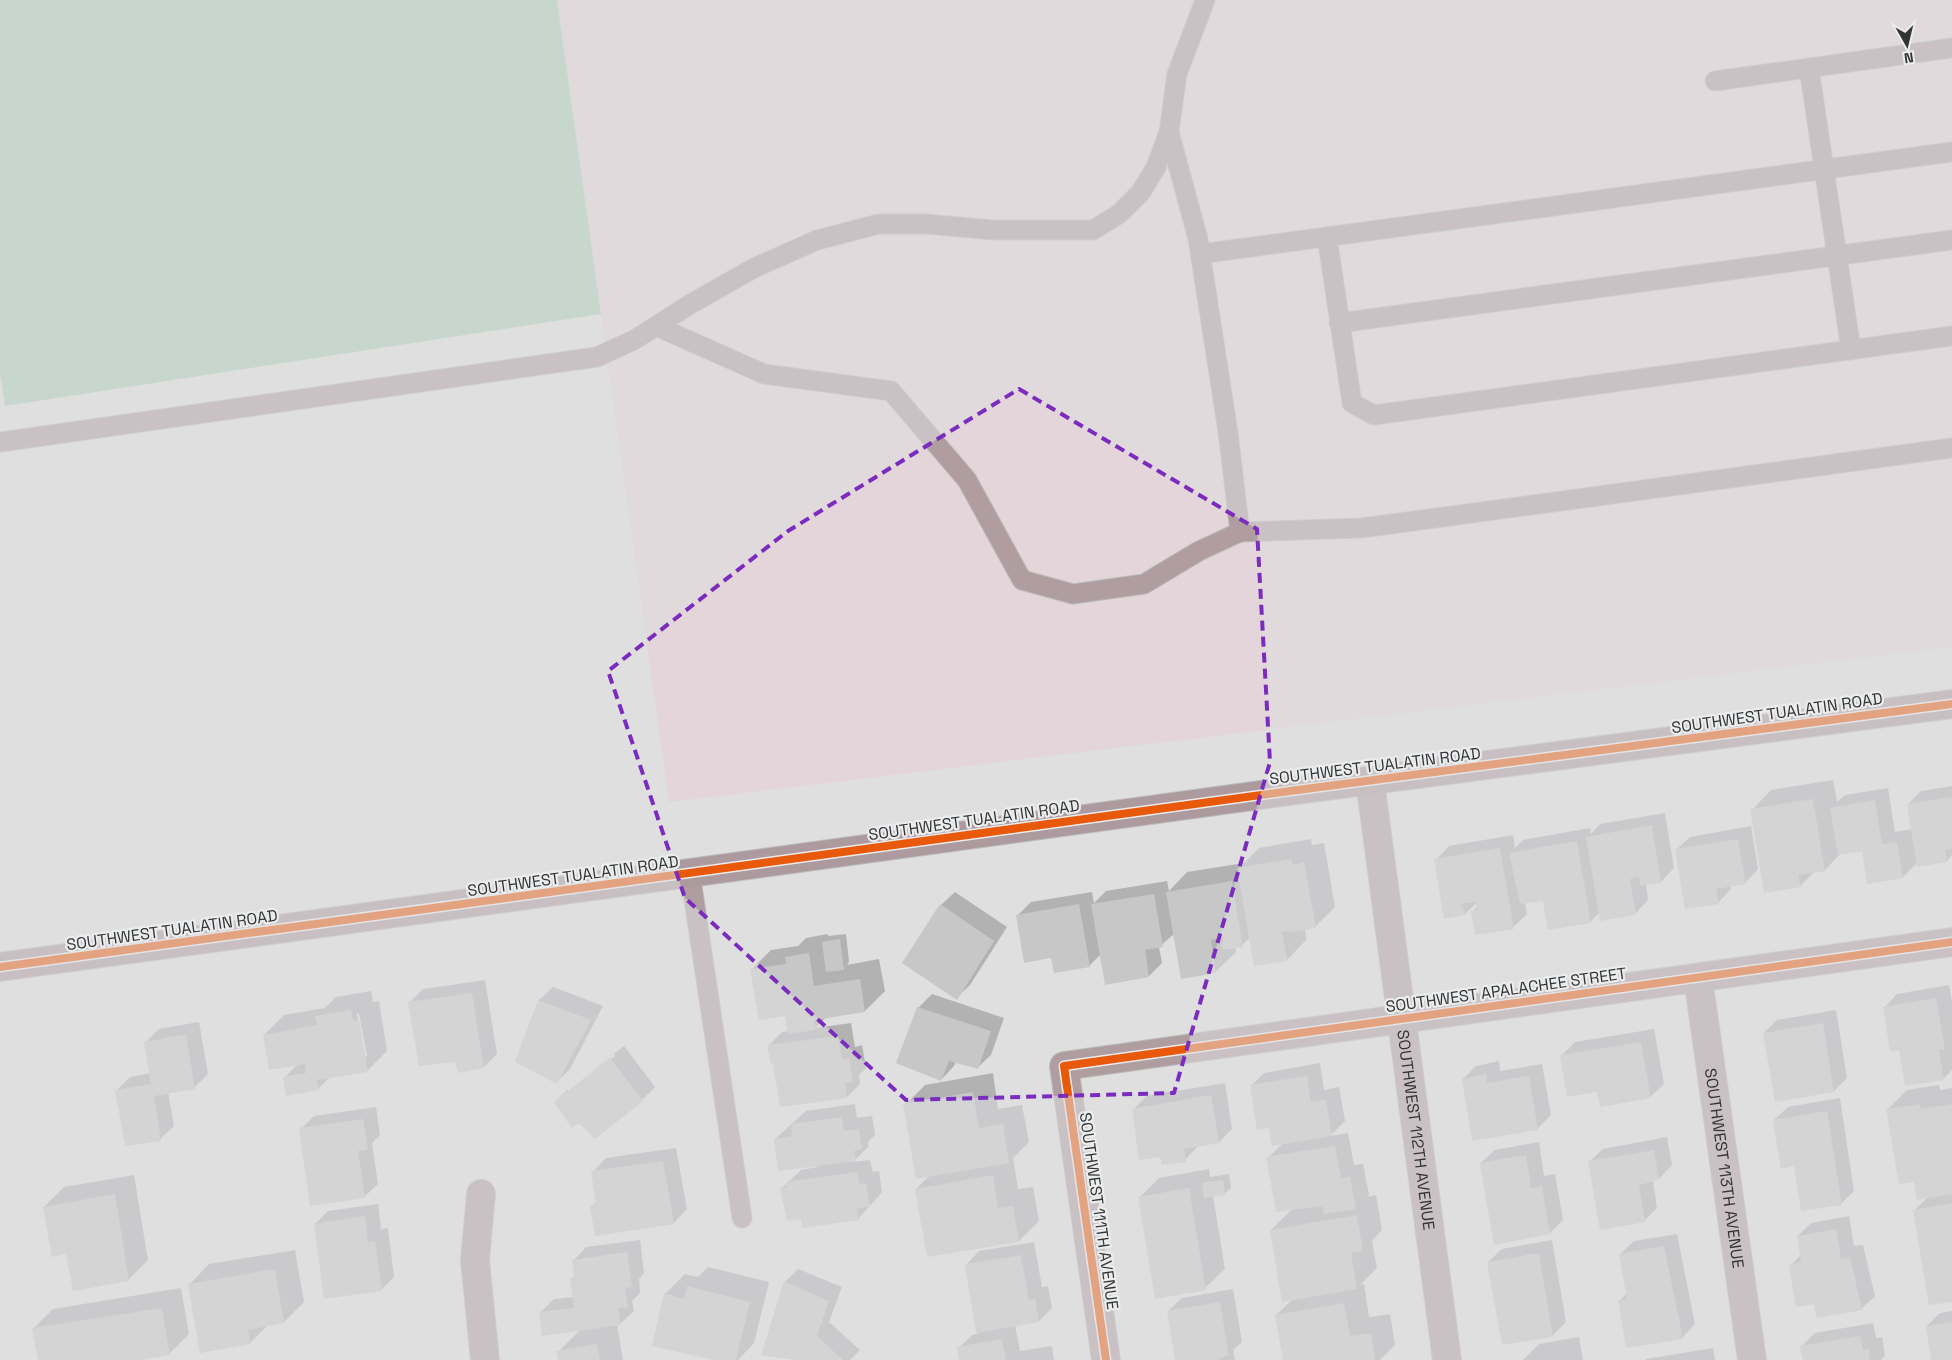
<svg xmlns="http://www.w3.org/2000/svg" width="1952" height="1360" viewBox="0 0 1952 1360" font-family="'Space Grotesk',sans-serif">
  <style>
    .industrial { fill: #e3d5d9 }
    .green { fill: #adceb8 }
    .shadow { fill: #0003; fill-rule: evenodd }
    .building { fill: #c8c7c7 }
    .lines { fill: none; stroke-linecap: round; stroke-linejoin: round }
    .service-casing { stroke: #bcbdbd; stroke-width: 21 }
    .minor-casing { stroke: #bcbdbd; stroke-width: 30 }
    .secondary-casing { stroke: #bcbdbd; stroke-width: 30 }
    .service { stroke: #af9da0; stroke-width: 19 }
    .minor { stroke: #af9da0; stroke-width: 28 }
    .secondary { stroke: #ad9a9f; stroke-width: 28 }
    .cycleway-casing { stroke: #ebecee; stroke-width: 11 }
    .cycleway { stroke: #e8590c; stroke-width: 8 }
    .marked { fill: none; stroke: #7b2cbf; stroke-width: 4; stroke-dasharray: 10 6; stroke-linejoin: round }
    .labels { text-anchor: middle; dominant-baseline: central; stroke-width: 4.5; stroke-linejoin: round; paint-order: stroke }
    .street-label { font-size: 16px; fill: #323333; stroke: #ebecee }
  </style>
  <rect width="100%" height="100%" fill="#dfdfe0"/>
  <polygon class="industrial" points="557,0 1952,0 1952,647 669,802"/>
  <polygon class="green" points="0,0 557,0 601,314 5,406 0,372"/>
  <g class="shadow">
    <polygon points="1833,780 1837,802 1845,795 1888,788 1895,832 1912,829 1908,804 1921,791 1952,786 1952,855 1947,861 1918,862 1903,877 1863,850 1841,853 1825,870 1815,871 1800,886 1752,810 1771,790"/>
    <polygon points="1665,813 1674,868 1661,882 1646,884 1648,900 1635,914 1600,912 1590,922 1544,900 1525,902 1527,914 1513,927 1472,912 1478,906 1477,902 1465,914 1436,860 1449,846 1513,835 1515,848 1523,840 1590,828 1591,834 1600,824"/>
    <polygon points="1751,826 1758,869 1745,883 1730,885 1731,889 1718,903 1676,850 1690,837"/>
    <polygon points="1311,839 1312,845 1324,843 1335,907 1315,927 1305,929 1306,940 1287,960 1251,937 1242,945 1235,947 1236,952 1216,971 1174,934 1159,947 1162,963 1149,976 1101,954 1089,966 1052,956 1018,915 1031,902 1092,892 1094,903 1106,891 1167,881 1169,891 1187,872 1244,863 1259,848"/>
    <polygon points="955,892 1007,927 970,985 956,998 904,963 941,905"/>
    <polygon points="828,934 828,936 846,934 849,962 847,965 879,959 885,991 865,1011 826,1017 815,1028 851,1023 855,1047 862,1045 866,1068 859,1075 860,1084 847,1097 774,1062 768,1046 782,1032 789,1031 786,1014 751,970 771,950 798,946 806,938"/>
    <polygon points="485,980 497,1054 484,1067 456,1060 410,1002 423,989"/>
    <polygon points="1949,985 1952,1002 1952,1070 1944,1078 1900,1049 1884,1008 1897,994"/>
    <polygon points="553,987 603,1006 570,1069 557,1082 517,1061 539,1000"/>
    <path d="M 371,991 L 373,1002 L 379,1001 L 387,1051 L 367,1071 L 330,1077 L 318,1089 L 284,1078 L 298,1064 L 264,1035 L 284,1015 L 325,1008 L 336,997 ZM 357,1014 L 359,1014 L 367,1056 L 364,1056 Z"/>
    <polygon points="932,994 1004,1018 991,1055 977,1068 956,1062 954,1066 941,1080 918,1008"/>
    <polygon points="1836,1010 1847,1078 1834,1091 1776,1101 1764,1033 1777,1020"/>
    <polygon points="199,1022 208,1074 194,1088 168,1092 174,1126 160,1139 117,1090 130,1077 151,1073 146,1042 159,1029"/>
    <polygon points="1654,1029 1664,1084 1650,1097 1561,1056 1575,1042"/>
    <polygon points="624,1046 655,1087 642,1100 579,1121 555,1102 568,1089 568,1092 615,1056 614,1054 568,1089"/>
    <polygon points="1499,1061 1500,1071 1542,1064 1551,1115 1537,1129 1463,1079 1476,1066"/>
    <polygon points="1320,1063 1324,1090 1339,1087 1345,1121 1330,1136 1348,1133 1354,1165 1363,1164 1369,1195 1366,1197 1376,1195 1382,1230 1372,1241 1377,1268 1360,1285 1364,1284 1369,1317 1390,1314 1395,1345 1380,1360 1284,1360 1276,1315 1293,1299 1271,1230 1293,1208 1268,1158 1283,1143 1270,1127 1251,1086 1264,1073"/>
    <polygon points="993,1073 998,1109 1022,1105 1029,1142 1013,1158 1018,1189 1033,1187 1039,1221 1019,1241 916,1189 930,1175 905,1105 925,1085"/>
    <polygon points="1225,1083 1232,1129 1219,1142 1198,1146 1185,1160 1161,1155 1133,1110 1146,1096"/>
    <polygon points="1939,1085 1940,1090 1952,1088 1952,1300 1915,1210 1928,1197 1915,1180 1887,1110 1907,1090"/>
    <polygon points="1840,1098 1854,1191 1841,1204 1774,1120 1788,1107"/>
    <polygon points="855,1104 857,1118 872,1116 875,1135 868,1142 869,1146 853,1162 870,1160 873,1172 879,1171 882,1192 858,1219 802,1218 782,1188 801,1170 817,1167 817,1165 775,1139 806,1111"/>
    <polygon points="376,1107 380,1135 372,1143 378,1184 364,1197 301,1129 314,1116"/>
    <polygon points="1667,1137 1672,1165 1659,1179 1653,1180 1657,1208 1644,1221 1589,1162 1603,1149"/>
    <polygon points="1539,1142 1544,1176 1555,1174 1563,1220 1550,1233 1481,1163 1495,1150"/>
    <polygon points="676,1148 687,1209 674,1223 592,1206 597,1201 593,1172 606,1158"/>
    <polygon points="1209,1169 1210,1177 1229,1174 1231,1188 1224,1194 1213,1196 1225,1269 1205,1288 1139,1198 1159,1178"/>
    <polygon points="134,1175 148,1260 128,1280 44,1207 64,1187"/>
    <polygon points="378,1204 381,1229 388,1228 394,1277 381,1290 315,1224 328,1211"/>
    <polygon points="1849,1216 1854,1246 1863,1245 1875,1296 1861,1309 1791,1265 1801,1255 1798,1236 1811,1223"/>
    <polygon points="1677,1234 1695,1324 1682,1338 1619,1301 1627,1293 1620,1254 1634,1241"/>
    <polygon points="640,1240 644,1273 639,1279 640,1293 632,1301 634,1311 620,1324 617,1325 623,1360 559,1360 558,1352 580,1330 540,1313 554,1299 574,1297 572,1278 575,1275 573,1261 586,1247"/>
    <polygon points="1552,1240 1566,1322 1552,1336 1488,1262 1502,1249"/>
    <polygon points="1034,1242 1042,1287 1048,1286 1052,1308 1039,1321 1015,1325 1020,1351 1052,1346 1054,1360 961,1360 959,1348 972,1335 978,1334 966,1265 979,1251"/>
    <polygon points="295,1250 304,1302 284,1322 268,1325 250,1343 190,1284 209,1264"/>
    <polygon points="708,1267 769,1282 754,1343 738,1360 720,1360 665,1294 685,1274 698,1277"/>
    <polygon points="798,1269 842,1287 829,1322 860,1350 850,1360 797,1360 785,1282"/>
    <polygon points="181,1288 189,1334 169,1354 133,1360 39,1360 33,1329 53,1309"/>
    <polygon points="1233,1289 1242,1342 1233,1350 1235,1360 1176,1360 1168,1311 1182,1298"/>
    <polygon points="1952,1311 1952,1360 1933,1360 1927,1326 1940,1313"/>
    <polygon points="1873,1323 1876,1338 1882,1337 1885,1356 1881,1360 1804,1360 1802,1346 1815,1333"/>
    <polygon points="1579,1337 1583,1360 1523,1360 1539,1344"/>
    <polygon points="1713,1348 1715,1360 1646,1360 1646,1359"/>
  </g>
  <g class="building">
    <polygon points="1952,797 1952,849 1945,850 1947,862 1917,867 1907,804"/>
    <polygon points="1813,799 1825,871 1798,875 1801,887 1764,893 1750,809"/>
    <polygon points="1875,800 1882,844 1897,842 1903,878 1867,884 1862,851 1838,855 1830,808"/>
    <polygon points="1652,825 1661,883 1640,886 1639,877 1630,879 1636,915 1600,921 1586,837"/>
    <polygon points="1738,839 1746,884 1716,889 1719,904 1685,909 1675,849"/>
    <polygon points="1577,841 1591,923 1548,930 1543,901 1520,904 1509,853"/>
    <polygon points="1500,848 1514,929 1475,935 1471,911 1477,910 1475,902 1460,904 1466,915 1444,919 1434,859"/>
    <polygon points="1291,859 1293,865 1304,862 1316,928 1292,932 1282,931 1287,961 1254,966 1237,868"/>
    <polygon points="1232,881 1243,947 1222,950 1223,938 1211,940 1216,973 1181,979 1166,892"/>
    <polygon points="1154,894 1163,947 1145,950 1149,977 1105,985 1091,904"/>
    <polygon points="940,904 994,941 957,1000 902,963"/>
    <polygon points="1079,904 1090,967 1054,973 1051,958 1024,963 1016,915"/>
    <polygon points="840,939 844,970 826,972 822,942"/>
    <polygon points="809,953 814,986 860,979 865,1012 814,1020 816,1030 788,1034 785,1016 759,1020 750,969 786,964 785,957"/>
    <polygon points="472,993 484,1068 458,1073 455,1062 419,1066 408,1002"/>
    <polygon points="1936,998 1945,1049 1939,1050 1944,1080 1905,1086 1899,1050 1890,1051 1883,1007"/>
    <polygon points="538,1000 591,1020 557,1084 515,1062"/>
    <polygon points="917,1007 991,1031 978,1069 949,1061 941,1081 896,1063"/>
    <polygon points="351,1010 353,1021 359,1020 368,1072 317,1080 319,1090 286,1096 283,1077 306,1073 305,1064 269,1070 263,1035 317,1025 315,1016"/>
    <polygon points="1823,1023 1834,1092 1775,1102 1763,1033"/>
    <polygon points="186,1034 195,1089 154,1096 161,1141 125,1146 115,1090 151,1084 144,1042"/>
    <polygon points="838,1036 842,1059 849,1058 853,1082 845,1083 847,1098 780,1107 773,1063 771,1064 767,1045"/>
    <polygon points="1641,1042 1651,1098 1600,1107 1597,1092 1567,1097 1560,1055"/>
    <polygon points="610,1058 643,1101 595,1139 579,1123 572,1128 554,1102"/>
    <polygon points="1486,1074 1487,1083 1529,1076 1538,1130 1472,1141 1462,1079"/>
    <polygon points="1307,1076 1311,1102 1326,1100 1332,1136 1272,1146 1269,1128 1257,1130 1250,1085"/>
    <polygon points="973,1092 979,1128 1003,1124 1009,1163 916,1179 903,1104"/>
    <polygon points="1211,1095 1219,1143 1184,1149 1186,1162 1162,1165 1160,1157 1139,1160 1132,1109"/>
    <polygon points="1920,1104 1920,1109 1952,1104 1952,1194 1917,1200 1914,1182 1899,1184 1886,1109"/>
    <polygon points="1827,1111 1842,1205 1801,1211 1794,1166 1781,1169 1773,1120"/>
    <polygon points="842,1117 844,1131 859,1129 862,1149 854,1151 856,1161 778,1171 774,1139 792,1136 791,1124"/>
    <polygon points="363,1119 368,1150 358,1151 365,1198 310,1206 299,1128"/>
    <polygon points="1335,1146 1341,1178 1350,1176 1356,1209 1324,1214 1322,1206 1276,1212 1266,1157"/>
    <polygon points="1654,1150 1659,1180 1639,1185 1645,1222 1600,1230 1588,1161"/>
    <polygon points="1526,1155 1531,1188 1542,1186 1550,1234 1494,1245 1480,1163"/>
    <polygon points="663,1161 674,1224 595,1236 590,1206 596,1204 591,1171"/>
    <polygon points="857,1172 860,1184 866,1183 870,1206 857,1209 859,1220 802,1228 801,1219 787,1221 780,1188 787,1187 786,1182"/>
    <polygon points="993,1175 998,1208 1013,1206 1019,1242 927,1257 915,1189"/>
    <polygon points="1223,1180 1225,1195 1204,1198 1202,1183"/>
    <polygon points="1189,1188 1206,1290 1155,1299 1138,1197"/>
    <polygon points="115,1194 129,1281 73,1291 66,1254 52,1257 43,1207"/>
    <polygon points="1952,1203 1952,1302 1929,1305 1913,1210"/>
    <polygon points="1357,1215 1363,1251 1351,1253 1357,1289 1282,1302 1270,1230"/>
    <polygon points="365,1216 368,1242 375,1241 382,1291 324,1299 314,1224"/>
    <polygon points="1836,1229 1841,1259 1850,1257 1862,1310 1817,1318 1814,1304 1796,1307 1789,1265 1801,1262 1797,1236"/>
    <polygon points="1664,1246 1683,1339 1626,1348 1618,1300 1627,1299 1619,1254"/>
    <polygon points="627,1252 632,1287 625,1288 628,1307 618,1308 621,1325 542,1336 539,1312 574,1308 570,1278 574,1277 572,1260"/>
    <polygon points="1539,1253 1553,1337 1502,1345 1487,1262"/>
    <polygon points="1021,1255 1029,1300 1035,1298 1039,1322 976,1333 965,1264"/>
    <polygon points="275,1269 284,1323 248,1330 251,1344 200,1353 188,1284"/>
    <polygon points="784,1281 829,1301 817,1336 843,1360 796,1360 761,1355"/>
    <polygon points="687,1286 750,1302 736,1360 714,1360 652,1346 664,1293 684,1299"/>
    <polygon points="1220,1302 1229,1356 1219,1358 1219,1360 1175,1360 1167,1311"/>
    <polygon points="1344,1303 1350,1336 1371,1333 1375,1360 1283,1360 1275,1315"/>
    <polygon points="162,1308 170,1355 141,1360 38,1360 32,1328"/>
    <polygon points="1952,1322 1952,1360 1931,1360 1926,1326"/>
    <polygon points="1860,1336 1863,1350 1869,1349 1870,1360 1803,1360 1800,1346"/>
    <polygon points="1002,1339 1006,1360 959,1360 957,1347"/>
    <polygon points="597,1344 600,1360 558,1360 556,1351"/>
  </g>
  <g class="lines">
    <defs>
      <g id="service">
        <polyline points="1809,68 1851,350"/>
        <polyline points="1715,81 1952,48"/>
        <polyline points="1169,132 1198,239 1228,432 1240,532 1362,528 1952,448"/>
        <polyline points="1327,237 1352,403 1374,415 1952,336"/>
        <polyline points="1200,254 1952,152"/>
        <polyline points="1339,323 1952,240"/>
        <polyline points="656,326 764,374 891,391 967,480 1022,580 1073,594 1144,584 1199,551 1240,532"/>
        <polyline points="0,442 597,357 634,340 689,305 754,268 817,240 879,224 926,224 993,230 1093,230 1119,214 1141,192 1156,167 1169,132 1177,74 1205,0"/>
        <polyline points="690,873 742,1218"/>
      </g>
      <g id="minor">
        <path id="s1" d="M 1370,781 L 1447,1360"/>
        <path id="s2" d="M 1698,978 L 1752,1360"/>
        <polyline points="481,1194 475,1260 485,1360"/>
        <polyline points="1106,1360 1064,1066 1952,942"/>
      </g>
      <polyline id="secondary" points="0,967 1290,791 1952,704"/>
    </defs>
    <use href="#service" class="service-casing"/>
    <use href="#minor" class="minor-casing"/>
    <use href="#secondary" class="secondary-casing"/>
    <use href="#service" class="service"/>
    <use href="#minor" class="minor"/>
    <use href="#secondary" class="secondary"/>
    <defs>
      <g id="cycleway">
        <polyline points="0,967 1290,791 1952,704"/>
        <polyline points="1106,1360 1064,1066 1952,942"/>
      </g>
    </defs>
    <use href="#cycleway" class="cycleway-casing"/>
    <use href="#cycleway" class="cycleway"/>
  </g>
  <path d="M0 0H1952V1360H0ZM 1019,389 L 1257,529 L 1270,762 L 1174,1093 L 906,1100 L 685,898 L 608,671 L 788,531 Z" fill="#dfdfe0" fill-opacity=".55" fill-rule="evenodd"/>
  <path class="marked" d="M 1019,389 L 1257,529 L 1270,762 L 1174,1093 L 906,1100 L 685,898 L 608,671 L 788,531 Z"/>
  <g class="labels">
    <g class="street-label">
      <text transform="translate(1777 713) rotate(-8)">SOUTHWEST TUALATIN ROAD</text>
      <text transform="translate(1375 766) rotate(-7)">SOUTHWEST TUALATIN ROAD</text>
      <text transform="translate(974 820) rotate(-8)">SOUTHWEST TUALATIN ROAD</text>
      <text transform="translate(573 876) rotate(-8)">SOUTHWEST TUALATIN ROAD</text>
      <text transform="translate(172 930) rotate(-8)">SOUTHWEST TUALATIN ROAD</text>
      <text transform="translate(1506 990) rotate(-8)">SOUTHWEST APALACHEE STREET</text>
      <text stroke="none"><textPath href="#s1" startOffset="352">SOUTHWEST 112TH AVENUE</textPath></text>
      <text stroke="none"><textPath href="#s2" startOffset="192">SOUTHWEST 113TH AVENUE</textPath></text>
      <text transform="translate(1099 1211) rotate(82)">SOUTHWEST 111TH AVENUE</text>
    </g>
  </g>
  <g transform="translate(1907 45) rotate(172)" stroke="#ebecee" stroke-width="4" paint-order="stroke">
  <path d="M0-4L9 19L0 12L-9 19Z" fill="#323333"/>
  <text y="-8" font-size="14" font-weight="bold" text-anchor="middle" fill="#323333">N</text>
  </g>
</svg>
